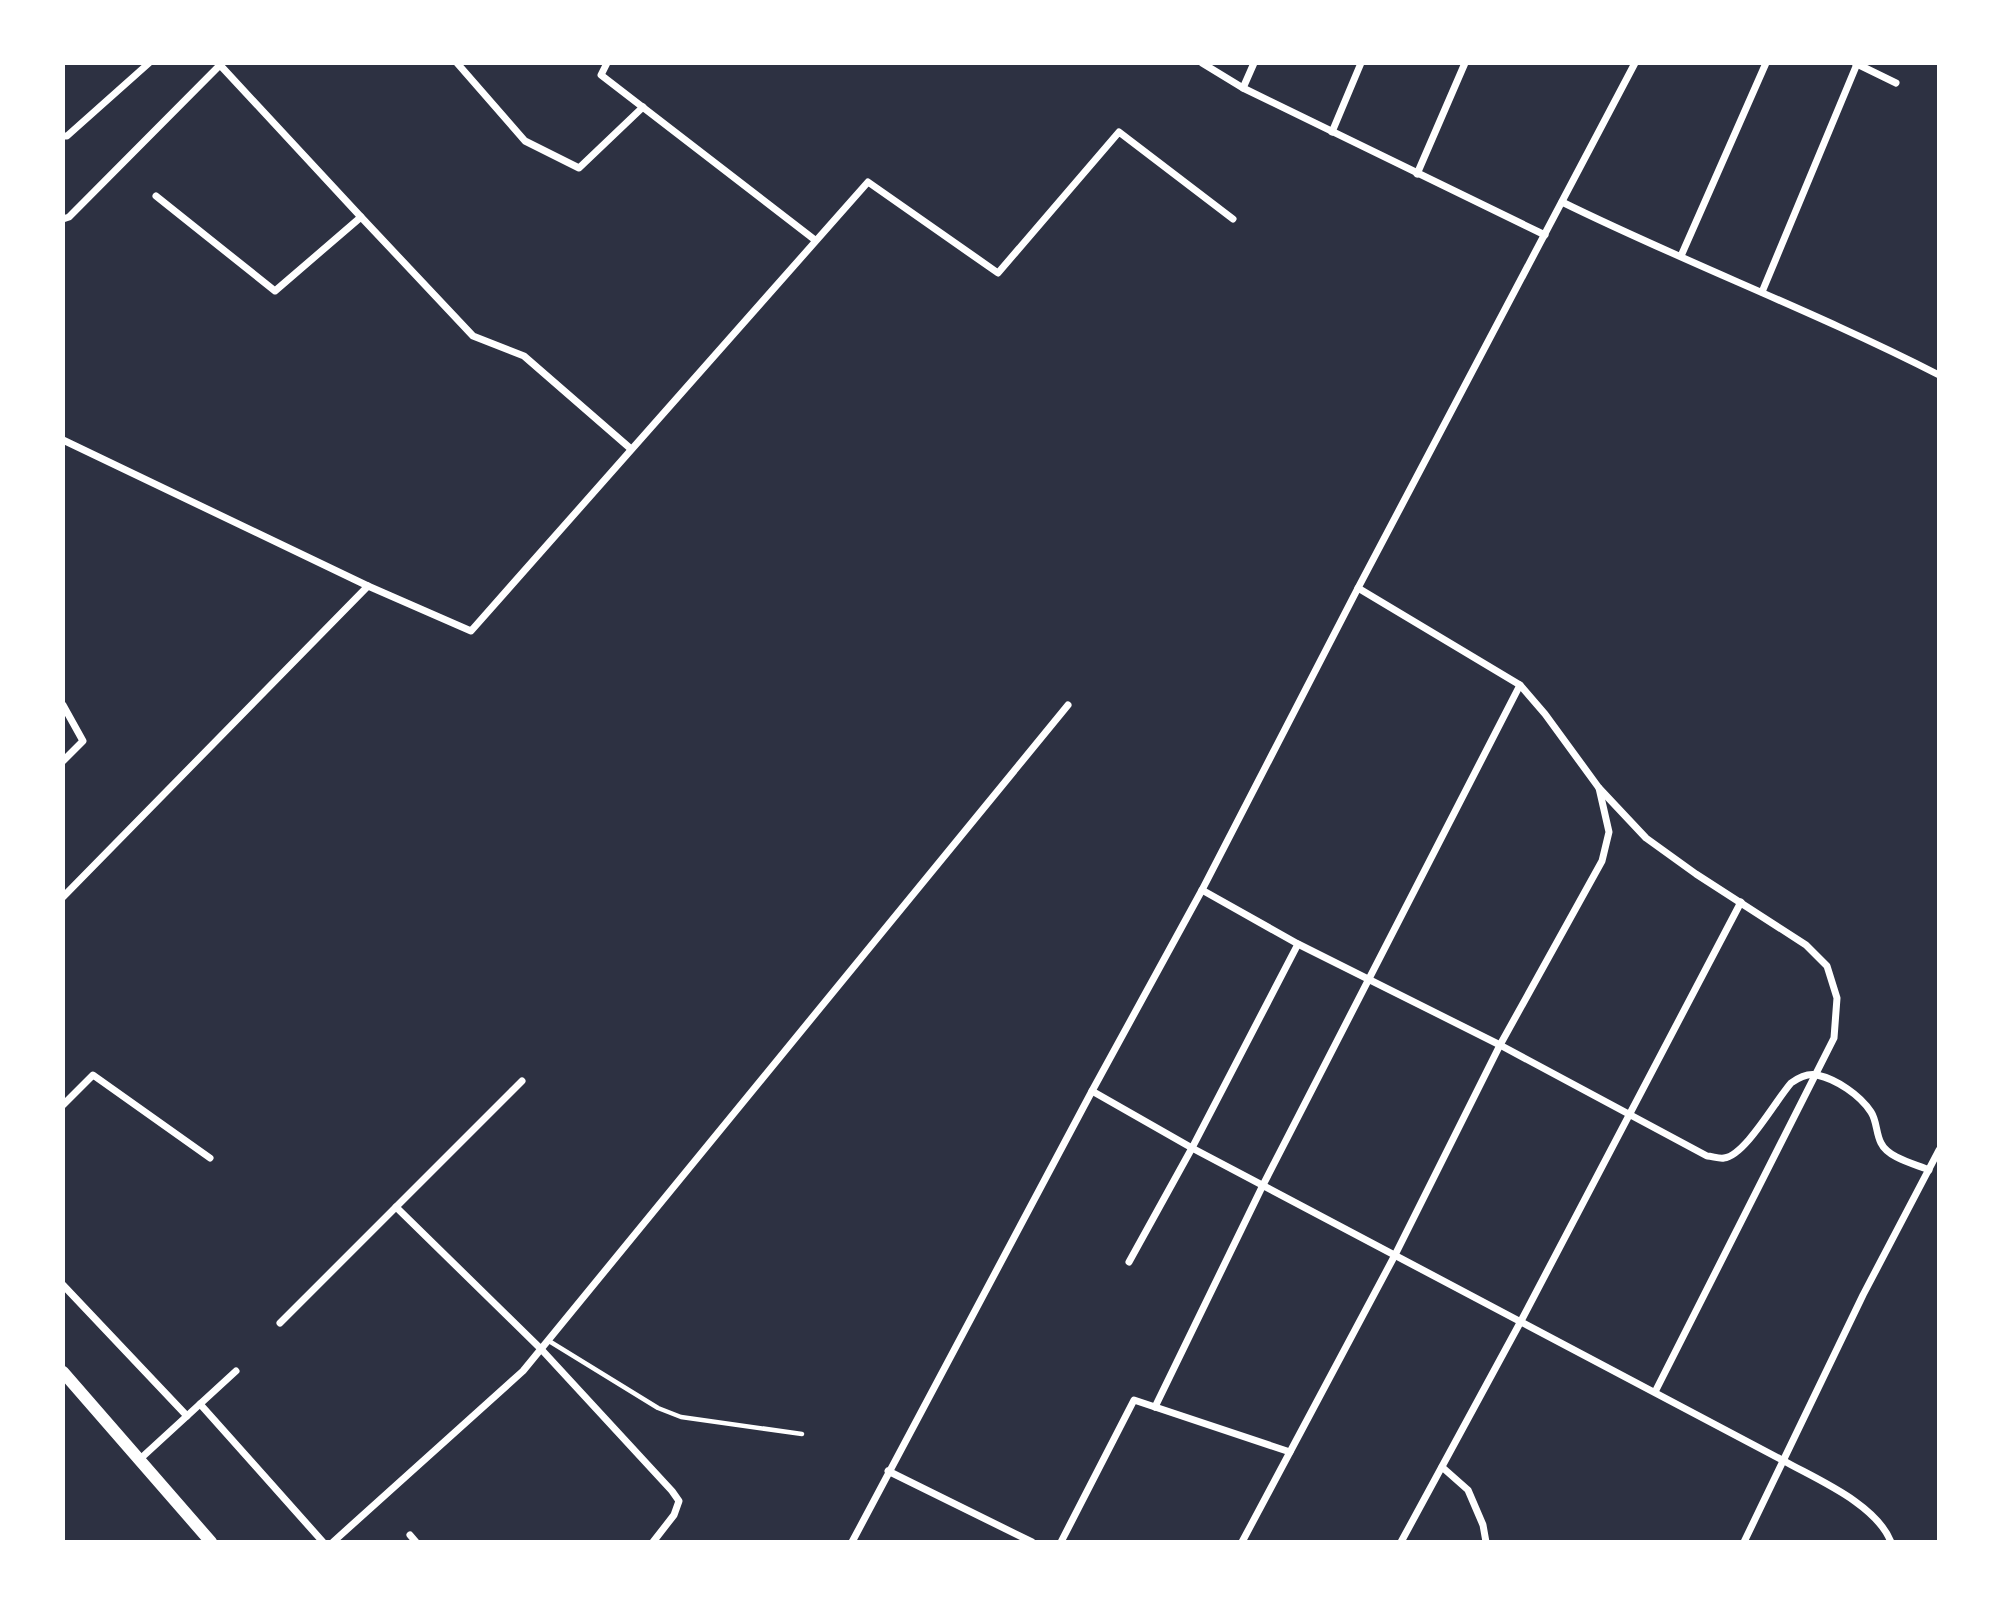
<svg xmlns="http://www.w3.org/2000/svg" width="2002" height="1605" viewBox="0 0 2002 1605" font-family="'Alegreya Sans',sans-serif">
  <style>
    .lines { fill: none; stroke-linecap: round; stroke-linejoin: round }
    .service { stroke: #fff; stroke-width: 4.5 }
    .minor { stroke: #fff; stroke-width: 7 }
    .secondary { stroke: #fff; stroke-width: 12 }
  </style>
  <rect width="100%" height="100%" fill="#2d3142"/>
  <g class="lines">
    <polyline class="service" points="549,1341 658,1408 681,1417 802,1434"/>
    <g class="minor">
      <polyline points="457,63 525,141 579,168 643,107"/>
      <polyline points="607,63 601,75 815,240"/>
      <polyline points="1202,63 1243,88 1545,235"/>
      <polyline points="1855,63 1896,83"/>
      <polyline points="1243,88 1254,63"/>
      <polyline points="1332,132 1361,63"/>
      <polyline points="63,136 67,136 149,63"/>
      <polyline points="1417,174 1465,63"/>
      <polyline points="156,196 275,291 361,217 220,65"/>
      <path d="M 1562,202 C 1686,263 1816,312 1939,375"/>
      <polyline points="361,217 473,336 524,356 631,449"/>
      <polyline points="63,219 69,217 222,63"/>
      <polyline points="1681,256 1766,63"/>
      <polyline points="1762,292 1857,64"/>
      <polyline points="63,440 368,586 471,631 868,182 998,273 1119,132 1233,219"/>
      <polyline points="1358,588 1520,685 1545,714 1599,788 1646,838 1696,874 1806,945 1827,966 1837,998 1834,1038 1655,1392"/>
      <polyline points="63,705 83,741 63,761"/>
      <path d="M 1202,890 L 1298,944 L 1500,1045 L 1707,1156 C 1712,1156 1719,1159 1724,1158 C 1745,1156 1776,1100 1791,1083 C 1798,1078 1808,1073 1817,1075 C 1836,1079 1860,1095 1871,1112 C 1877,1121 1876,1134 1881,1143 C 1888,1158 1915,1164 1929,1170"/>
      <polyline points="63,897 368,586"/>
      <path d="M 1092,1091 L 1192,1148 L 1784,1461 C 1818,1480 1876,1504 1891,1542"/>
      <polyline points="63,1105 93,1075 210,1158"/>
      <polyline points="396,1207 541,1349 672,1491 679,1501 674,1515 653,1542"/>
      <polyline points="1129,1262 1192,1148 1298,944"/>
      <polyline points="63,1285 187,1416"/>
      <polyline points="280,1323 522,1081"/>
      <polyline points="200,1404 323,1542"/>
      <polyline points="1155,1407 1263,1185 1520,685"/>
      <polyline points="139,1460 236,1371"/>
      <polyline points="1442,1467 1468,1490 1483,1525 1486,1542"/>
      <polyline points="888,1471 1032,1542"/>
      <polyline points="410,1535 416,1542"/>
      <polyline points="333,1542 523,1371 1068,705"/>
      <polyline points="852,1542 1092,1091 1202,890 1358,588 1635,63"/>
      <polyline points="1061,1542 1134,1400 1290,1452"/>
      <polyline points="1242,1542 1395,1255 1500,1045 1602,861 1609,832 1599,788"/>
      <polyline points="1401,1542 1521,1321 1741,902"/>
      <polyline points="1744,1542 1863,1295 1939,1150"/>
    </g>
    <polyline class="secondary" points="63,1372 211,1542"/>
  </g>
  <rect width="2002" height="1605" fill="none" stroke="#ffffff" stroke-width="130"/>
</svg>
